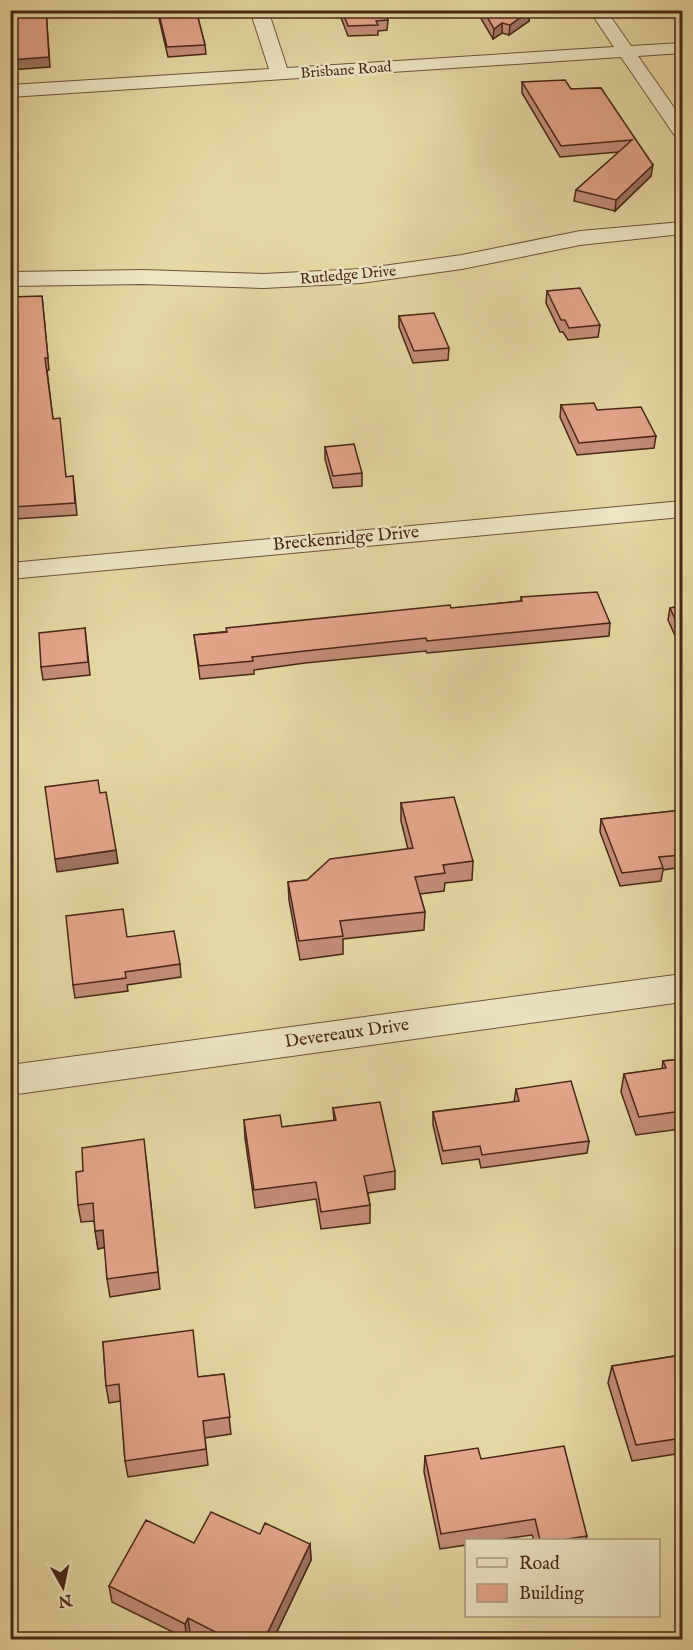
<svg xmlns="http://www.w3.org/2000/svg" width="693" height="1650" viewBox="0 0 693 1650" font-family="'IM FELL English',serif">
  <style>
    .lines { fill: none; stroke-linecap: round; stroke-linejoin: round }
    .street-casing { stroke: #6f5239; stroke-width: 2 }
    .street { fill: #eee5c3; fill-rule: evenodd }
    .wall { fill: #c38e77; stroke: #482616; stroke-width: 1.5 }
    .shaded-wall { fill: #9f7461; stroke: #482616; stroke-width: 1.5 }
    .building { fill: #e3a58a; stroke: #482616; stroke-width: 1.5 }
    .labels { text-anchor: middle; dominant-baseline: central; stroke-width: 5; stroke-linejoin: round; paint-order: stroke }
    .far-street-label { font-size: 15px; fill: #482616; stroke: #eee5c3 }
    .street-label { font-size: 18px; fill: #482616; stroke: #eee5c3 }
  </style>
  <rect width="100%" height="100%" fill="#e5d7a3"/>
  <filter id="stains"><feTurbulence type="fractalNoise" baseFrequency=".00333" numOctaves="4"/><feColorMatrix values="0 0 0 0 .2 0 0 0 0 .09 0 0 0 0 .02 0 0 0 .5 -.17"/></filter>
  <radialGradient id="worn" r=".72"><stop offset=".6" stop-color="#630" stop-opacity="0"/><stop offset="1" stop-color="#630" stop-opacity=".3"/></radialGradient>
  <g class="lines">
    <defs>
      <g id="street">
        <polygon points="250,10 268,10 287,68 614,47 589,10 606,10 631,46 682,43 682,53 638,56 682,119 682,138 675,136 621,57 10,97 10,85 269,69"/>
        <polygon points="682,222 682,234 580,245 462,269 361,283 264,288 143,284 10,286 10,272 143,270 264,274 361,269 462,255 580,231"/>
        <polygon points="682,501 682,517 10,579 10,563"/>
        <polygon points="682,974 682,1002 10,1095 10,1065"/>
      </g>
    </defs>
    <use href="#street" class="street-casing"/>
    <use href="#street" class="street"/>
  </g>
  <g class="wall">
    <polygon points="157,10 196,10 205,45 206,54 168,57"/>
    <polygon points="338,10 383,10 388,20 387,30 378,31 378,35 348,36"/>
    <polygon points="476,10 529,10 529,21 509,35 502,33 493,39"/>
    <polygon points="522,82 571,89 601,88 651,176 615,211 574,201 576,190 619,152 560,157 522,93"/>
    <polygon points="547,291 600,325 598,337 568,340 563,332 560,332 546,303"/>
    <polygon points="42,296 49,370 47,370 53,419 66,477 73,476 77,515 15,519 13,507"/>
    <polygon points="399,316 449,348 448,360 413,363 399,327"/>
    <polygon points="561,405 597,410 656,436 654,448 577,455 560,417"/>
    <polygon points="325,447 362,473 362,486 333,488 325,459"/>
    <polygon points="521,597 610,623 609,636 427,653 426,651 305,663 254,670 254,674 200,679 194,635 521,601"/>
    <polygon points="682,606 682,646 680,647 668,620 670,608"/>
    <polygon points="85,628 90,675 43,680 41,667"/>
    <polygon points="401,803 473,861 472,880 445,883 444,891 420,894 425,912 424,930 343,939 343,954 300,960 289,900 288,882 307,880 408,849 401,821"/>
    <polygon points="682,810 682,867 663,870 661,881 620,886 600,832 601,819"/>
    <polygon points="127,937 180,964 181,977 127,985 128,991 75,998 73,985"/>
    <polygon points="682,1059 682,1137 680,1129 636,1135 621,1092 624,1074 662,1069 663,1061"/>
    <polygon points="516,1089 589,1141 587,1153 481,1168 479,1159 442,1164 433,1125 433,1112 514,1102"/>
    <polygon points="333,1108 395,1171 395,1189 368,1193 370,1205 370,1223 321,1229 316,1199 255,1208 245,1138 244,1120 282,1127 334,1121"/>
    <polygon points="146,1157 160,1289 110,1297 107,1279 105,1247 98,1249 94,1221 81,1222 78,1205 83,1171"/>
    <polygon points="103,1342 198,1377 224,1374 231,1434 205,1438 208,1465 128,1477 125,1461 121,1401 109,1403 106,1386"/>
    <polygon points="682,1355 682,1453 632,1461 608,1383 612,1366"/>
    <polygon points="425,1456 481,1459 587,1536 586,1540 534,1540 532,1535 496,1540 466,1540 466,1545 440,1549 424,1472"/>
    <polygon points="260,1534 310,1544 311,1560 273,1640 203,1640 190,1633 187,1639 112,1602 109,1586 194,1543"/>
  </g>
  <g class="shaded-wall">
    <polygon points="46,10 50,67 10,70 10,60"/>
    <polygon points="529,11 529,21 509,35 510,25"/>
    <polygon points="502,23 502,33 493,39 494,29"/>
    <polygon points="653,165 651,176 615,211 616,200"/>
    <polygon points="116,850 118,863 57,872 55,859"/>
    <polygon points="103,1230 106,1247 98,1249 95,1231"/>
    <polygon points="310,1544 311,1560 273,1640 264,1640"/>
    <polygon points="188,1618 190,1633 187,1639 185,1624"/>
  </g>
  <g class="building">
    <polygon points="10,10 46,10 49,57 10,60"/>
    <polygon points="158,10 196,10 205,45 167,47"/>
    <polygon points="342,10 383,10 388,20 376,21 378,25 348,26"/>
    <polygon points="483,10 529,10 529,11 510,25 502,23 494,29"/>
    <polygon points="565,80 571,89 601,88 653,165 616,200 576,190 632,140 561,146 522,82"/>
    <polygon points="580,288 600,325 569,328 565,320 561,320 547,291"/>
    <polygon points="42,296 48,358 45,358 53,419 60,418 66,477 73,476 75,503 13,507 10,464 10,297"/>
    <polygon points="434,313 449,348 414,351 399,316"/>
    <polygon points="594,403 597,410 641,407 656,436 579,443 561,405"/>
    <polygon points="354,444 362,473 333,476 325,447"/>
    <polygon points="597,592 610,623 427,641 426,638 305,651 252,657 253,661 199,666 194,635 227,632 226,628 450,605 451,608 522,601 521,597"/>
    <polygon points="682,606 682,634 670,608"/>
    <polygon points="85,628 88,662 41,667 39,633"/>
    <polygon points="98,780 100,793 106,792 116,850 55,859 45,787"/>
    <polygon points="454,797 473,861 443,865 445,873 415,877 425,912 340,921 343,936 299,941 288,882 307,880 330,859 413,848 401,803"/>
    <polygon points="682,810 682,855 659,857 663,868 622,873 601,819"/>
    <polygon points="123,909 127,937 174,931 180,964 125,972 126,978 73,985 66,916"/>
    <polygon points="682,1059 682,1111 639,1117 624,1074 666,1068 663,1061"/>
    <polygon points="571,1081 589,1141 482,1155 480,1146 443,1151 433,1112 519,1101 516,1089"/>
    <polygon points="380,1102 395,1171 364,1176 370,1205 321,1212 316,1182 254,1190 244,1120 280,1115 282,1127 336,1120 333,1108"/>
    <polygon points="144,1139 158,1272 107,1279 103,1230 95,1231 93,1203 78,1205 76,1172 83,1171 82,1148"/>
    <polygon points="193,1330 198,1377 224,1374 230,1417 203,1421 206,1449 125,1461 119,1384 106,1386 103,1342"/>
    <polygon points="682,1355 682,1438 636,1445 612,1366"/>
    <polygon points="564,1446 587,1536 561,1540 540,1540 535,1519 441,1534 425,1456 478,1448 481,1459"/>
    <polygon points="211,1512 260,1534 265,1523 310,1544 264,1640 231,1640 188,1618 185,1624 109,1586 146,1520 194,1543"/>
  </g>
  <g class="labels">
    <g class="far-street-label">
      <text transform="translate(346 70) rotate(-4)">Brisbane Road</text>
      <text transform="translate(348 275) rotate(-5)">Rutledge Drive</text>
    </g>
    <g class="street-label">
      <text transform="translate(346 539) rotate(-5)">Breckenridge Drive</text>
      <text transform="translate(347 1034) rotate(-8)">Devereaux Drive</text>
    </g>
  </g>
  <rect width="693" height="1650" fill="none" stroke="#e5d7a3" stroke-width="36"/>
  <rect x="12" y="12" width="669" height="1626" fill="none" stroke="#482616" stroke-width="3"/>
  <rect x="18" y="18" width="657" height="1614" fill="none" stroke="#482616" stroke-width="1.5"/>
  <rect x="465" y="1539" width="195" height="78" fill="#eee5c3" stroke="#ac997e" stroke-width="1.5"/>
  <rect x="477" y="1558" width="30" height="9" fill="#eee5c3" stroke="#ac997e" stroke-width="1.5"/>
  <text x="519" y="1569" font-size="18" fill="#482616">Road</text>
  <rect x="477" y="1584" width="30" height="18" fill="#e3a58a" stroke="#ac997e" stroke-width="1.5"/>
  <text x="519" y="1599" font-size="18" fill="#482616">Building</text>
  <g transform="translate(63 1587) rotate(171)" stroke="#eee5c3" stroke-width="4.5" paint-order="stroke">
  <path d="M0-4.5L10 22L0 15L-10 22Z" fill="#482616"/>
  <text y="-9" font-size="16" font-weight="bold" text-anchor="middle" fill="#482616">N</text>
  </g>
  <rect width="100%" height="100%" filter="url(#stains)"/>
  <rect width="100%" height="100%" fill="url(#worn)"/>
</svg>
